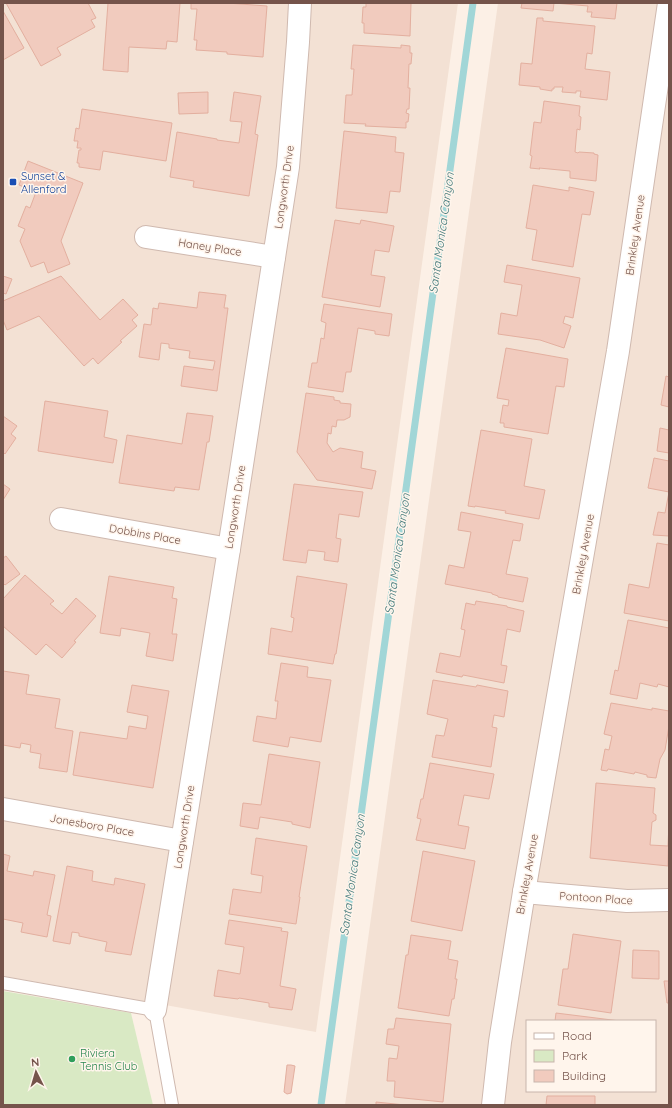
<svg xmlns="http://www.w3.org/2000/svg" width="672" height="1108" viewBox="0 0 672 1108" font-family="Quicksand,sans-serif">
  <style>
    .residential { fill: #f3e1d4; fill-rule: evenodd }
    .green { fill: #d9e9c4 }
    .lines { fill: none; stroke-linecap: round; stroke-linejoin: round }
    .stream { stroke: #a1d6d7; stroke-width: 7 }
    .building { fill: #f1cbbe; stroke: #e3af9f }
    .service-casing { stroke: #cfb9af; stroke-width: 14 }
    .minor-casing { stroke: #cfb9af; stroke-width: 24 }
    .service { stroke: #fff; stroke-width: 12 }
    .minor { stroke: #fff; stroke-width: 22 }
    .transit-dot { fill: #1a4fb4; stroke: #fff5ec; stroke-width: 1.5 }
    .leisure-dot { fill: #2e9e5b; stroke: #fff5ec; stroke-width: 1.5 }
    .labels { text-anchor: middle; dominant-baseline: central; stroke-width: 3; stroke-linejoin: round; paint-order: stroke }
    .transit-label { font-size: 11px; fill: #164399; stroke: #fff5ec; text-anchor: start }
    .street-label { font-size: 11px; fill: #75544b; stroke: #fff5ec }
    .leisure-label { font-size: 11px; fill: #27864d; stroke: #fff5ec; text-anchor: start }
    .water-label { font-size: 12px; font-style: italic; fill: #3f7879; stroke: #fff5ec }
  </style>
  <rect width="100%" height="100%" fill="#fcf0e6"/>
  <g class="residential">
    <polygon points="3,3 458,3 316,1032 3,976"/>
    <path d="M 498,3 L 669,3 L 669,1105 L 345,1105 ZM 527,1021 L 655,1021 L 655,1091 L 527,1091 Z"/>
  </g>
  <polygon class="green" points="3,991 131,1013 153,1105 3,1105"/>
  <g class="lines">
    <polyline class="stream" points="321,1105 473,3"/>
  </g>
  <g class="building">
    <polygon points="6,3 88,3 96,18 91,20 95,27 57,48 61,55 41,66"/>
    <polygon points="108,3 180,3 177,42 167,41 166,49 129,47 128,72 103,70"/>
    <polygon points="191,3 227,3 267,6 263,57 227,54 227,52 196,50 197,40 194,40 197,9 191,9"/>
    <polygon points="366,3 411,3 410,36 364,33 364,23 362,23 363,7 366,7"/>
    <polygon points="522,3 617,3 615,19 591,17 592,12 587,12 588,6 554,3 553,11 521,8"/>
    <polygon points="3,11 24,48 3,60"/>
    <polygon points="537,18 543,18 543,21 595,26 592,54 587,53 585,69 610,72 607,100 580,97 581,91 576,91 576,93 562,92 563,87 554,87 554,89 552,89 552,91 540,89 540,87 519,85 521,63 532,64"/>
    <polygon points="353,45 401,48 401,45 410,46 410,53 412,53 411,64 409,64 408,88 410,88 409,109 407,109 406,113 409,114 408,122 406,122 406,128 365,126 366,124 344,123 346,95 352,95 354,69 351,69"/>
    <polygon points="208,92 208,113 179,114 178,93"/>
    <polygon points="234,92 261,96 255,134 258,135 249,196 193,187 194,181 170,177 177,132 217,139 217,140 239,143 242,122 230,121"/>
    <polygon points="544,101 580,106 579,116 581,117 580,130 577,129 575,152 578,153 579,152 594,153 594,154 598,155 596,181 570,178 570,171 539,168 540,169 530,168 532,156 530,155 534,122 541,123"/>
    <polygon points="82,109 172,123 166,161 103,151 100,170 79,167 79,163 77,163 79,150 81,150 81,148 77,148 78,141 74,141 76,128 79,129"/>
    <polygon points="344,131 396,137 395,152 404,153 400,192 390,191 387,213 336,208"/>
    <polygon points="28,161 83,183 61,241 70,264 48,273 44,262 31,267 20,241 25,229 18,226 26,206 30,208 36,192 19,185"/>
    <polygon points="533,185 569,191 569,187 594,192 590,215 582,214 573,267 532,260 537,230 526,228"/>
    <polygon points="335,220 360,224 361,220 394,226 389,252 375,250 371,275 385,277 380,307 322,297"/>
    <polygon points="507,265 580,278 573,318 565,316 563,323 571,326 564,348 540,340 498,334 501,313 517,316 522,285 504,282"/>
    <polygon points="3,276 12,279 6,294 3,293"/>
    <polygon points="61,276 100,320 123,299 138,315 132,320 137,326 120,341 122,342 98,364 93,358 84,366 39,316 7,330 3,320 3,301"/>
    <polygon points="199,292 226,295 224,308 228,308 217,391 181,386 184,366 213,370 215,361 189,358 190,351 169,348 169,344 161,343 159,360 139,357 144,324 151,325 153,308 158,309 159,303 197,308"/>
    <polygon points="324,304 392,314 389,336 375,334 375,331 358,328 351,372 346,372 343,392 308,387 312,363 317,363 321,338 324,339 326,323 321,321"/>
    <polygon points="506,348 568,359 564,387 556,386 548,434 504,427 504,423 500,423 503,405 508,406 509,400 497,398"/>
    <polygon points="666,376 669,377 669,407 661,405"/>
    <polygon points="306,393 334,397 334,400 340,401 340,403 351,404 350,417 344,420 337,420 336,427 332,426 331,434 328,433 327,443 333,452 340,448 363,452 361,468 376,471 372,489 317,480 297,452"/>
    <polygon points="45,401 108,411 104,437 117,440 113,463 38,451"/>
    <polygon points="187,413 213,416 209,442 207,442 199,490 175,487 174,491 119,483 127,435 182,444"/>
    <polygon points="3,416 17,426 11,434 16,438 5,454 3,452"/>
    <polygon points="660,428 669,430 669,453 657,451"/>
    <polygon points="481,430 532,439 524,486 545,490 539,519 505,513 506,511 475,506 475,507 468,506"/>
    <polygon points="654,458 669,461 669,536 653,535 658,512 665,513 669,492 648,488"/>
    <polygon points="3,484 10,489 3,500"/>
    <polygon points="294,484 363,492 359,517 339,514 336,538 341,539 338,562 324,560 325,552 308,550 306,563 283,560"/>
    <polygon points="461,512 523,524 520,541 513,540 506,574 528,578 523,602 498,597 498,596 492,594 492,593 445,584 449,565 464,568 471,532 458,530"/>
    <polygon points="657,543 669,545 669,621 624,613 629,584 649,588"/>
    <polygon points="6,556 20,574 5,585 3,583 3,558"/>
    <polygon points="25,575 54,601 50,604 62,614 76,598 96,616 74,641 76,642 62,658 46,644 36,655 3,626 3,599"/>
    <polygon points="109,576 174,587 172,598 177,599 172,634 177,634 173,661 146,656 150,633 121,628 120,636 100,633"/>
    <polygon points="297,576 347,584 336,654 335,654 333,664 268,654 271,628 292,632 294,618 291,617"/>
    <polygon points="476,601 507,606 507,607 524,611 520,632 507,629 501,665 507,666 504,683 463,675 462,677 436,672 440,653 460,657 465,630 461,629 466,603 475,605"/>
    <polygon points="628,620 669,628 669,687 658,684 657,687 640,683 637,699 610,694 615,670 618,671"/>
    <polygon points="281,663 308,667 307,677 331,680 321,742 290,737 288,747 253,741 257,716 276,719 278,701 275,701"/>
    <polygon points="3,671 29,675 26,694 60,699 55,728 73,731 67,772 39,768 41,754 30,752 31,745 21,743 20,748 3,745"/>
    <polygon points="433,680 476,687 477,685 508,691 504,717 494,715 492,727 497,728 491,767 432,757 436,735 444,736 448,719 427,714"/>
    <polygon points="132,685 169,691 153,788 73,775 80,732 127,739 129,726 146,729 148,716 127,712"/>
    <polygon points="611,703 652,710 652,708 669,711 669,726 665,750 660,759 656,778 647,777 647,775 635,772 634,774 608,769 607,771 601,770 605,749 609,750 612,736 604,734"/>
    <polygon points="269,754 320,762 310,828 292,824 292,822 260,817 258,829 240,826 243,803 261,805"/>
    <polygon points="430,763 494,774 489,799 464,795 458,825 469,827 465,849 416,840 421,819 417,818 421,799 423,799"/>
    <polygon points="596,783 655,788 653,813 656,815 656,820 652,822 650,845 668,846 669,823 668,866 590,858"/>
    <polygon points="256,838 307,846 299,897 300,897 296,924 229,914 233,889 261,893 263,876 251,874"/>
    <polygon points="423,851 475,861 462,931 411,921"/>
    <polygon points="3,854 10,856 7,871 33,876 34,871 55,875 47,915 51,916 47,937 21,932 23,923 3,919"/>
    <polygon points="67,866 93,871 92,881 114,885 115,878 145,884 131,955 105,951 107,942 79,936 79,933 72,932 70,944 53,941"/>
    <polygon points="229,920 282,928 281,931 288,932 280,986 296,989 292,1010 269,1007 269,1003 239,998 238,999 214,996 218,970 240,974 244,947 225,944"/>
    <polygon points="573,934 621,941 611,1013 558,1005 563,969 568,969"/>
    <polygon points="411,935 451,941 448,959 458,961 455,979 457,979 454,999 452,999 449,1016 398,1008 406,955 408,955"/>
    <polygon points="633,950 659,951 659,979 632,978"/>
    <polygon points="664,981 669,981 669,1003 667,1003"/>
    <polygon points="556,1013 620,1021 555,1021"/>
    <polygon points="396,1018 451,1024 443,1102 394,1097 395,1081 387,1081 389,1058 397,1059 399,1046 386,1044 388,1029 394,1029"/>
    <polygon points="287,1065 291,1065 295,1066 291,1093 287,1094 284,1092"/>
    <polygon points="547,1096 595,1096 595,1105 546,1105"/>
    <polygon points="376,1102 405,1105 376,1105"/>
  </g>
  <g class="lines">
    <defs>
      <polyline id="service" points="3,983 155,1010 172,1105"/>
      <g id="minor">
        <polyline points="146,237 274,257"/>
        <polyline points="61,519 229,549"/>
        <polyline points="3,809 182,841"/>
        <polyline points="524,892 627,901 669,900"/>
        <polyline points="155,1010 229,549 288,167 298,42 300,3"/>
        <polyline points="493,1105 500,1042 524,892 618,351 669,3"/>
      </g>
    </defs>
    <use href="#service" class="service-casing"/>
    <use href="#minor" class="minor-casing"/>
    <use href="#service" class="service"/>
    <use href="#minor" class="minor"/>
  </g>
  <rect class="transit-dot" x="9" y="178" width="8" height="8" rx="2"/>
  <circle class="leisure-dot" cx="72" cy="1059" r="4"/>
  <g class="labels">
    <g class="transit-label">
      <text x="21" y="176">Sunset &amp;<tspan x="21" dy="13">Allenford</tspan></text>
    </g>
    <g class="street-label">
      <text transform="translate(284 187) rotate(-82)">Longworth Drive</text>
      <text transform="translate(635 235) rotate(-82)">Brinkley Avenue</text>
      <text transform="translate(210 247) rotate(9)">Haney Place</text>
      <text transform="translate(235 507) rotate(-81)">Longworth Drive</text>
      <text transform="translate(145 534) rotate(10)">Dobbins Place</text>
      <text transform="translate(583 554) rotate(-80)">Brinkley Avenue</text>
      <text transform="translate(92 825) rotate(10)">Jonesboro Place</text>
      <text transform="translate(184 827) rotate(-81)">Longworth Drive</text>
      <text transform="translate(527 874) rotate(-80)">Brinkley Avenue</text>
      <text transform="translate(596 898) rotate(4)">Pontoon Place</text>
    </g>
    <g class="leisure-label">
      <text x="80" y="1053">Riviera<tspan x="80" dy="13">Tennis Club</tspan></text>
    </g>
    <g class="water-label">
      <text transform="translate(441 233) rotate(-82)">Santa Monica Canyon</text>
      <text transform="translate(397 554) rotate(-82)">Santa Monica Canyon</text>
      <text transform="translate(352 875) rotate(-82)">Santa Monica Canyon</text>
    </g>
  </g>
  <rect width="672" height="1108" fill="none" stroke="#75544b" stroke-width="8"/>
  <rect x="526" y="1020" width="130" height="72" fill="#fff5ec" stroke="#c8b5ac"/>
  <rect x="534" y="1033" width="20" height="6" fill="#ffffff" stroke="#c8b5ac"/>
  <text x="562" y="1040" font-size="12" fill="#75544b">Road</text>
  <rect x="534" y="1050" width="20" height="12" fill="#d9e9c4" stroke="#c8b5ac"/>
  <text x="562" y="1060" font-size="12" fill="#75544b">Park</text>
  <rect x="534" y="1070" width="20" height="12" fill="#f1cbbe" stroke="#c8b5ac"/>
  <text x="562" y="1080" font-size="12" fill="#75544b">Building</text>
  <g transform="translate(36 1072) rotate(355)" stroke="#fff5ec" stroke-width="3" paint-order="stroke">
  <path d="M0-3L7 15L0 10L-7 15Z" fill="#75544b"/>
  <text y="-6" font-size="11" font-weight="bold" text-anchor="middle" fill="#75544b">N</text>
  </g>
</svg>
